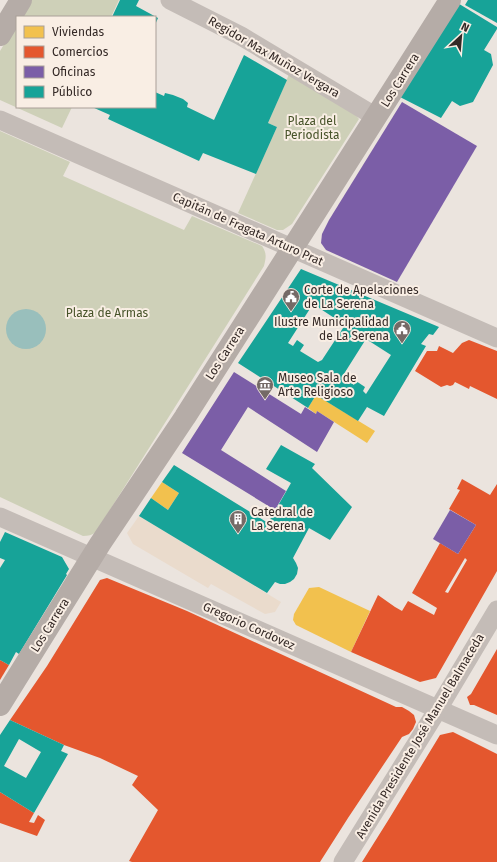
<svg xmlns="http://www.w3.org/2000/svg" width="497" height="862" viewBox="0 0 497 862" font-family="'Fira Sans',sans-serif">
  <style>
    .green { fill: #ced0b8 }
    .plaza { fill: #eadbcc }
    .water { fill: #99bfbc }
    .homes { fill: #f2c14e }
    .shops { fill: #e4572e; fill-rule: evenodd }
    .offices { fill: #7b5ea7 }
    .public { fill: #17a398; fill-rule: evenodd }
    .lines { fill: none; stroke-linecap: round; stroke-linejoin: round }
    .street { stroke: #c4bcb7; stroke-width: 19 }
    .secondary { stroke: #b5aca7; stroke-width: 22 }
    .labels { text-anchor: middle; dominant-baseline: central; stroke-width: 4; stroke-linejoin: round; paint-order: stroke }
    .street-label { font-size: 12px; fill: #342926; stroke: #f9eee4 }
    .park-label { font-size: 12px; fill: #475329; stroke: #f9eee4 }
    .poi-label { font-size: 12px; fill: #342926; stroke: #f9eee4; text-anchor: start }
  </style>
  <rect width="100%" height="100%" fill="#ebe4de"/>
  <g class="green">
    <polygon points="31,0 119,0 111,17 20,17"/>
    <polygon points="17,23 17,107 72,107 62,128 0,100 0,51"/>
    <polygon points="290,72 353,112 359,119 292,224 283,230 277,230 238,213 277,127 268,123"/>
    <path d="M 0,131 L 70,162 L 63,176 L 184,230 L 192,216 L 262,246 C 267,253 266,258 264,266 L 96,532 C 92,535 88,536 83,536 L 0,497 Z"/>
  </g>
  <polygon class="plaza" points="139,516 281,602 275,612 265,614 211,584 208,588 133,544 127,533"/>
  <circle class="water" cx="26" cy="329" r="20"/>
  <g class="homes">
    <polygon points="316,395 375,431 367,443 317,411 316,414 308,408"/>
    <polygon points="162,482 179,493 168,510 151,498"/>
    <polygon points="319,587 370,611 351,652 296,625 293,620 294,614 309,588"/>
  </g>
  <g class="shops">
    <polygon points="469,340 497,351 497,399 470,386 469,389 455,382 453,385 450,386 447,385 441,387 415,371 427,351 437,351 439,346 453,353 462,343"/>
    <path d="M 462,479 L 490,495 L 497,484 L 497,571 L 436,678 L 420,682 L 351,652 L 378,595 L 395,607 L 402,611 L 408,601 L 434,615 L 437,608 L 412,593 L 440,543 L 458,554 L 476,525 L 449,509 L 460,490 L 457,489 ZM 465,558 L 467,560 L 448,593 L 445,592 Z"/>
    <polygon points="107,578 187,611 396,707 402,707 409,711 414,715 416,722 413,729 409,734 402,737 348,818 320,862 132,862 129,861 158,810 132,785 138,776 100,758 64,745 10,720 47,666 100,580"/>
    <polygon points="497,649 497,715 474,705 470,705 467,697 471,694"/>
    <polygon points="0,660 9,665 0,680"/>
    <polygon points="453,732 497,754 497,862 362,862 389,819 440,735"/>
    <polygon points="0,792 34,813 29,822 34,823 38,815 45,820 37,836 0,823"/>
  </g>
  <g class="offices">
    <polygon points="402,102 477,146 397,282 326,250 321,243 322,234 329,220"/>
    <polygon points="234,372 301,414 305,407 316,414 317,411 334,422 317,452 248,407 221,450 286,491 275,510 182,453"/>
    <polygon points="450,510 476,525 458,554 433,539"/>
  </g>
  <g class="public">
    <polygon points="120,0 139,0 136,6 158,18 155,25 155,17 112,17"/>
    <polygon points="468,0 497,0 497,23 465,5"/>
    <polygon points="456,2 497,27 497,29 484,50 491,54 493,65 473,102 460,106 452,101 441,118 398,96"/>
    <polygon points="244,55 287,80 268,123 277,127 256,174 203,153 199,161 108,119 110,115 92,107 155,107 155,92 164,96 165,93 173,95 183,99 188,103 187,107 214,120"/>
    <path d="M 301,269 L 439,327 L 433,335 L 429,334 L 421,344 L 426,346 L 384,416 L 367,407 L 358,421 L 316,395 L 308,408 L 238,363 ZM 313,304 L 345,325 L 322,360 L 318,362 L 300,351 L 304,345 L 297,340 L 293,346 L 288,343 ZM 366,339 L 391,355 L 366,394 L 363,391 L 365,387 L 356,381 L 354,385 L 342,377 Z"/>
    <polygon points="281,445 315,464 312,468 352,507 330,540 309,528 293,558 296,563 298,568 297,574 294,579 290,582 285,584 280,584 275,582 267,593 139,516 151,498 168,510 179,493 162,482 174,465 268,523 291,483 266,469"/>
    <polygon points="5,532 62,557 69,569 66,574 67,575 19,654 16,652 9,665 0,660 0,568 5,560 0,558 0,542"/>
    <path d="M 10,720 L 64,745 L 61,751 L 68,754 L 34,813 L 0,792 L 0,735 ZM 19,739 L 41,752 L 26,778 L 4,766 Z"/>
  </g>
  <g class="lines">
    <g class="street">
      <polyline points="170,0 241,36 376,117"/>
      <polyline points="0,120 497,338"/>
      <polyline points="0,517 497,735"/>
      <polyline points="343,862 438,709 497,610"/>
    </g>
    <g class="secondary">
      <polyline points="0,35 21,0"/>
      <polyline points="0,705 100,544 185,417 313,216 450,0"/>
    </g>
  </g>
  <defs>
    <symbol id="civic-pin" viewBox="-11 -11 22 30"><path d="M0 17L-7.5 6A9.5 9.5 0 1 1 7.5 6Z" fill="#746a66" stroke="#f9eee4"/><path d="M-.6-6.5H3V-4.5H.6V-3L4-1V1h2V6H-6V1h2V-1L-.6-3ZM-1.2 2.5V6h2.4V2.5Z" fill="#fff"/></symbol>
    <symbol id="museum-pin" viewBox="-11 -11 22 30"><path d="M0 17L-7.5 6A9.5 9.5 0 1 1 7.5 6Z" fill="#746a66" stroke="#f9eee4"/><path d="M0-6L6-3V-2H-6V-3ZM-5-1h2V3h-2ZM-1-1h2V3h-2ZM3-1h2V3H3ZM-6 4H6V6H-6Z" fill="#fff"/></symbol>
    <symbol id="building-pin" viewBox="-11 -11 22 30"><path d="M0 17L-7.5 6A9.5 9.5 0 1 1 7.5 6Z" fill="#746a66" stroke="#f9eee4"/><path d="M-4-6H4V6H1V3H-1V6H-4ZM-2.5-4.3h1.7v1.8h-1.7ZM.8-4.3h1.7v1.8H.8ZM-2.5-1h1.7V.8h-1.7ZM.8-1h1.7V.8H.8Z" fill="#fff"/></symbol>
  </defs>
  <g fill-rule="evenodd">
    <use href="#civic-pin" x="281" y="287" width="20" height="27"/>
    <use href="#civic-pin" x="392" y="319" width="20" height="27"/>
    <use href="#museum-pin" x="255" y="375" width="20" height="27"/>
    <use href="#building-pin" x="228" y="509" width="20" height="27"/>
  </g>
  <g class="labels">
    <g class="street-label">
      <text transform="translate(274 57) rotate(30)">Regidor Max Muñoz Vergara</text>
      <text transform="translate(400 80) rotate(-58)">Los Carrera</text>
      <text transform="translate(248 229) rotate(24)">Capitán de Fragata Arturo Prat</text>
      <text transform="translate(225 353) rotate(-57)">Los Carrera</text>
      <text transform="translate(50 625) rotate(-58)">Los Carrera</text>
      <text transform="translate(249 626) rotate(24)">Gregorio Cordovez</text>
      <text transform="translate(420 736) rotate(-59)">Avenida Presidente José Manuel Balmaceda</text>
    </g>
    <g class="park-label">
      <text x="312" y="121">Plaza del<tspan x="312" dy="14">Periodista</tspan></text>
      <text x="107" y="313">Plaza de Armas</text>
    </g>
    <g class="poi-label">
      <text x="304" y="290">Corte de Apelaciones<tspan x="304" dy="14">de La Serena</tspan></text>
      <text x="389" y="322" text-anchor="end">Ilustre Municipalidad<tspan x="389" dy="14">de La Serena</tspan></text>
      <text x="278" y="378">Museo Sala de<tspan x="278" dy="14">Arte Religioso</tspan></text>
      <text x="251" y="512">Catedral de<tspan x="251" dy="14">La Serena</tspan></text>
    </g>
  </g>
  <rect x="16" y="16" width="140" height="92" fill="#f9eee4" stroke="#aa9f98"/>
  <rect x="24" y="26" width="20" height="12" fill="#f2c14e" stroke="#aa9f98"/>
  <text x="52" y="36" font-size="12" fill="#342926">Viviendas</text>
  <rect x="24" y="46" width="20" height="12" fill="#e4572e" stroke="#aa9f98"/>
  <text x="52" y="56" font-size="12" fill="#342926">Comercios</text>
  <rect x="24" y="66" width="20" height="12" fill="#7b5ea7" stroke="#aa9f98"/>
  <text x="52" y="76" font-size="12" fill="#342926">Oficinas</text>
  <rect x="24" y="86" width="20" height="12" fill="#17a398" stroke="#aa9f98"/>
  <text x="52" y="96" font-size="12" fill="#342926">Público</text>
  <g transform="translate(461 36) rotate(26)" stroke="#f9eee4" stroke-width="3" paint-order="stroke">
  <path d="M0-3L7 15L0 10L-7 15Z" fill="#342926"/>
  <text y="-6" font-size="11" font-weight="bold" text-anchor="middle" fill="#342926">N</text>
  </g>
</svg>
